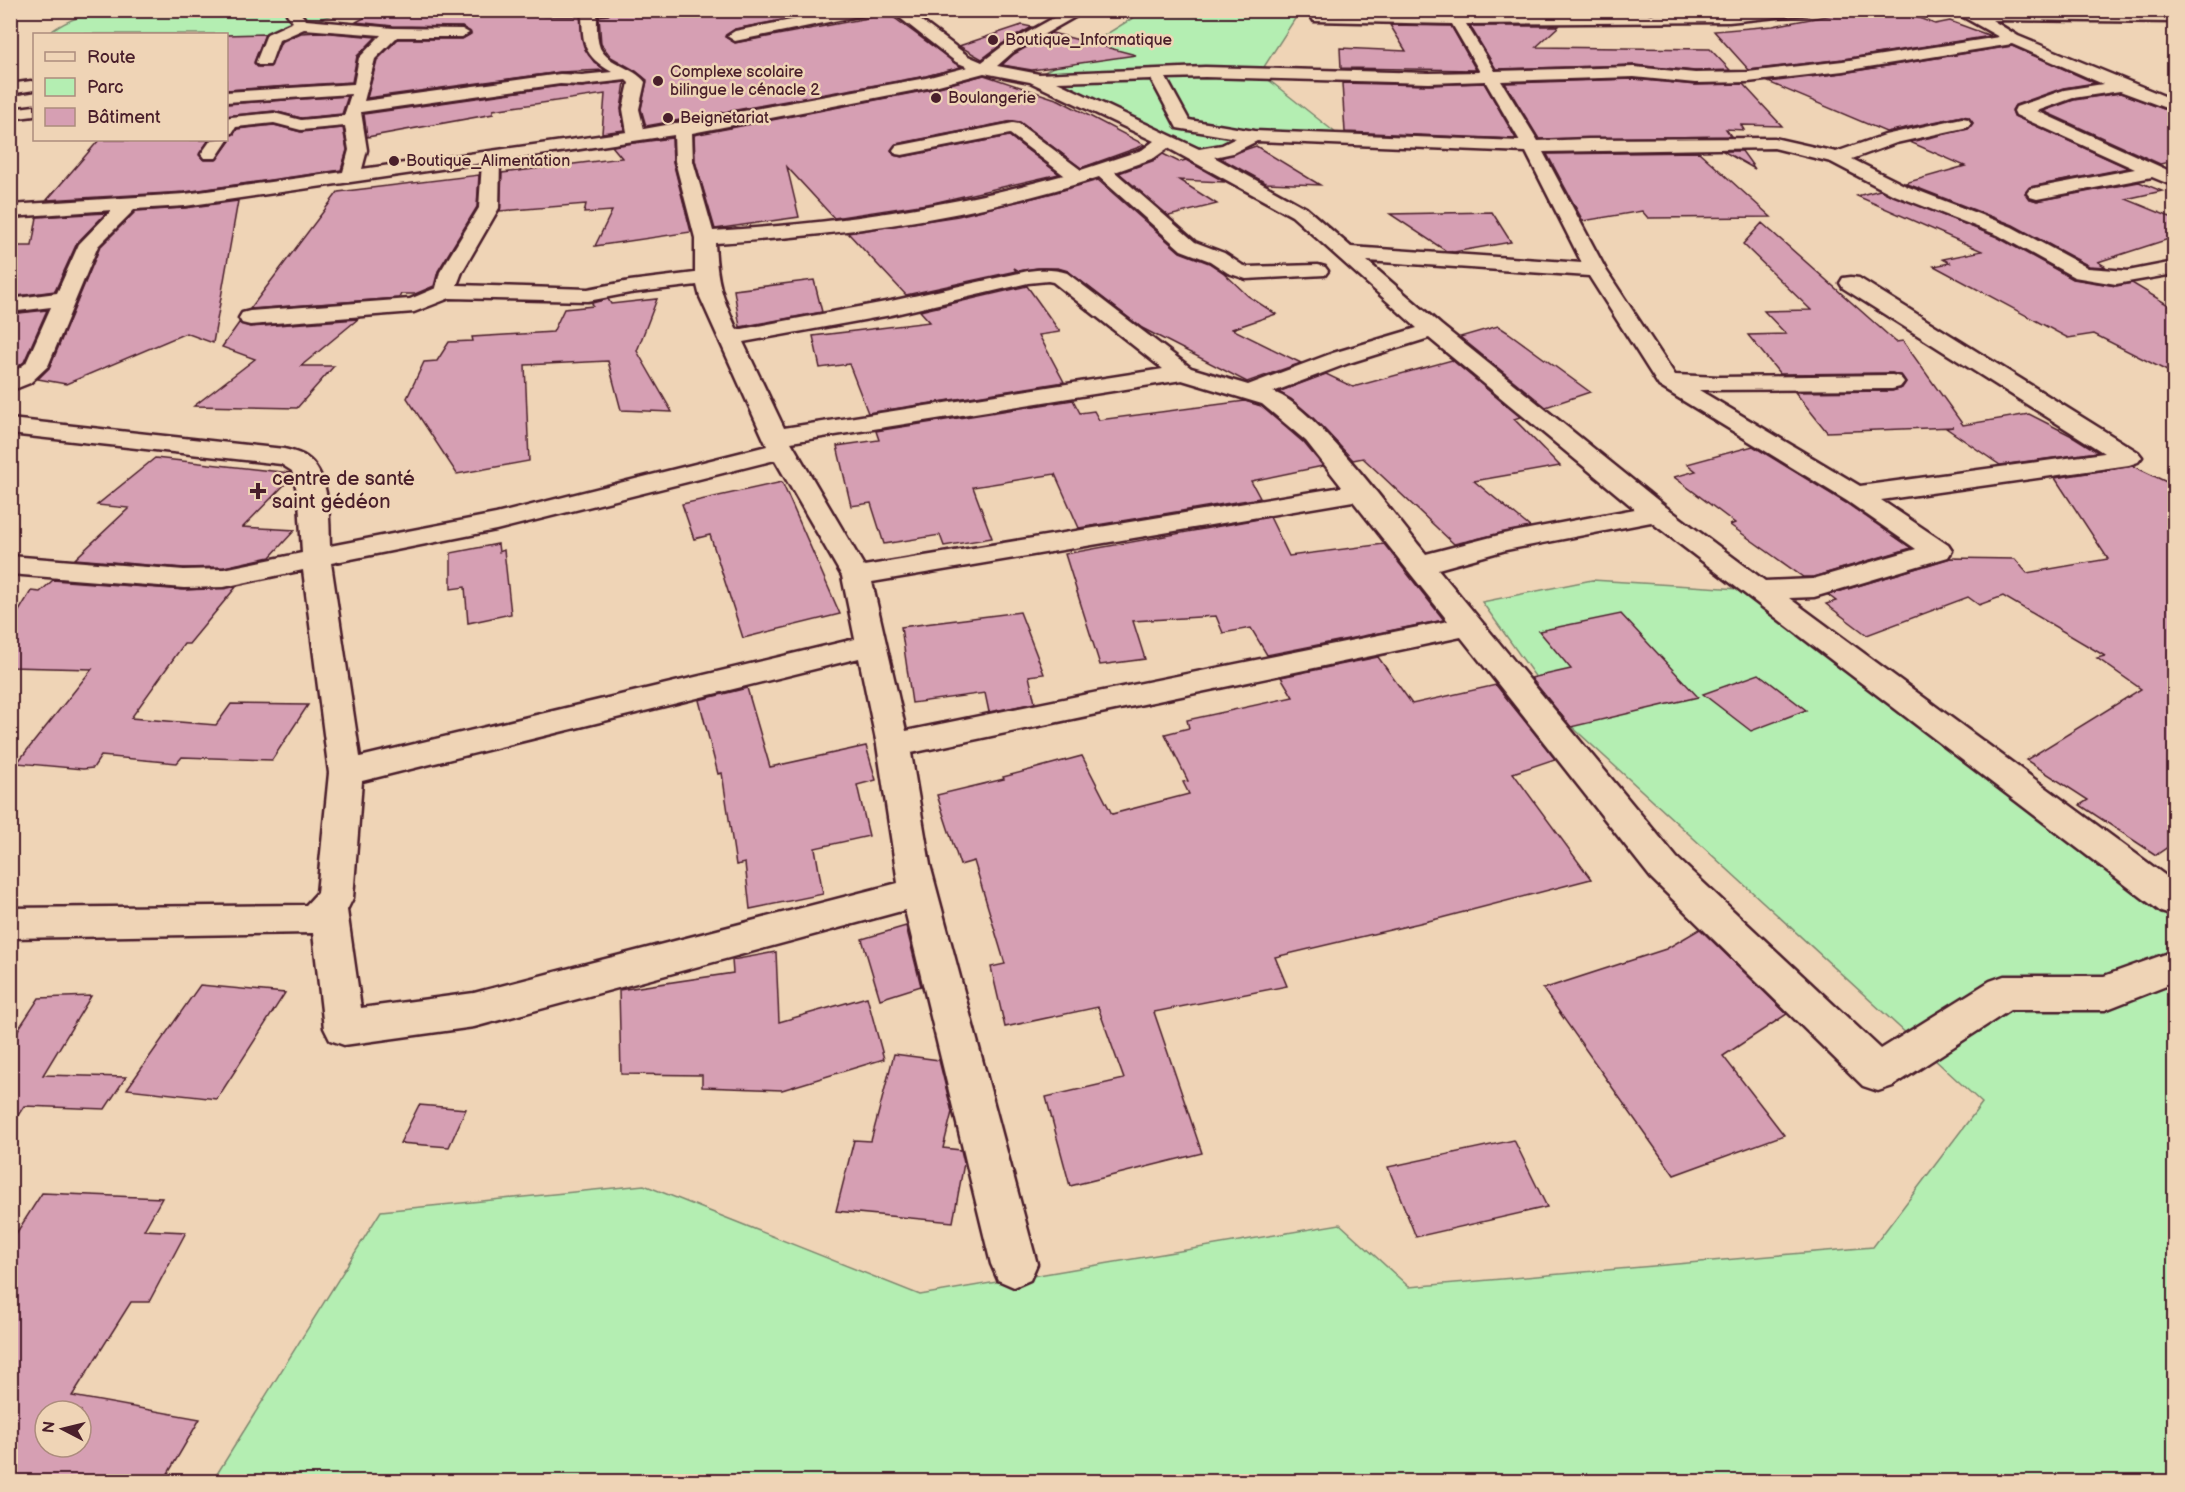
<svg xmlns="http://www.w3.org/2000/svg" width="2185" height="1492" viewBox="0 0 2185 1492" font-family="'Balsamiq Sans',sans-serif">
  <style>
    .green { fill: #b4eeb2; stroke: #7f866e; stroke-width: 1.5 }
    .building { fill: #d69fb3; stroke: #4a1f2b; stroke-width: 1.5; fill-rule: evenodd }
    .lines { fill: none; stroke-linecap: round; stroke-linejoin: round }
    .street-casing { stroke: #4a1f2b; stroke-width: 5 }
    .street { fill: #efd4b6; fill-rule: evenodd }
    .poi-dot { fill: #4a1f2b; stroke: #efd4b6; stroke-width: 2 }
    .labels { text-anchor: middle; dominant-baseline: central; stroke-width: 5; stroke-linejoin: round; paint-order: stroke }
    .far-poi-label { font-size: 16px; fill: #4a1f2b; stroke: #efd4b6; text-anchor: start }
    .poi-label { font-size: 20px; fill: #4a1f2b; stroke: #efd4b6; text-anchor: start }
  </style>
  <rect width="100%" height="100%" fill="#efd4b6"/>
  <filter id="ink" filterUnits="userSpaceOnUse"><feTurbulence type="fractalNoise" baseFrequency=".0167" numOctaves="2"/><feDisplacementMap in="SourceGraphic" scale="12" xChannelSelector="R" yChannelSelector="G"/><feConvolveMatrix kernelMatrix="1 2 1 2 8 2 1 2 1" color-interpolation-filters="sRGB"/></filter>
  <g filter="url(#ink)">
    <g class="green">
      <path d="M 102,11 L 345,11 L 301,25 L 285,33 L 258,56 L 227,57 L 226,34 L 48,34 C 64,21 81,15 102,11 Z"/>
      <polygon points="1144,11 1300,11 1260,73 1346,141 1254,136 1197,155 1035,78"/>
      <polygon points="1592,580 1756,590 2174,883 2174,1481 212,1482 381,1211 644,1185 920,1295 1340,1224 1409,1287 1873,1247 1982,1103 1569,724 1482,602"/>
    </g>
    <g class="building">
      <polygon points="406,10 535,10 544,16 580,16 585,49 594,62 605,70 560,72 367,98 377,60 398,39 462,39 471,34 462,27 393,26 356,22 375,12"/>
      <polygon points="612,10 817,10 818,13 735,29 725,37 735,43 889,14 961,67 926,76 646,126 641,109 647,80 636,71 611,57 601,44 599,16 608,15"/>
      <polygon points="1876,10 1897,10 1935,24 1950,21 1991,36 1843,59 1749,70 1714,31 1773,26 1853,11 1860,13"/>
      <polygon points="1022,25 1032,27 1002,44 982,59 959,46"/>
      <polygon points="1390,25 1451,26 1476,70 1341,68 1340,48 1406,51"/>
      <polygon points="1470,26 1559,26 1536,47 1710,49 1730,70 1695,71 1634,65 1496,69"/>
      <polygon points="320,32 376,37 357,56 352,82 226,90 226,35 265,34 254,63 258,67 270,67 281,42 301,33"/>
      <polygon points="1052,33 1136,55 1032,70 1002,65 1014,54"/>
      <polygon points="2012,46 2095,83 2063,88 2015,105 2012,110 2014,116 2128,168 2030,187 2025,193 2028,198 2037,201 2139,182 2162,191 2126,199 2175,219 2175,237 2098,262 2106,267 2089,266 2013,225 1905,183 1965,166 1910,142 1968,129 1973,123 1968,117 1962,116 1886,132 1768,82 1843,73"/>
      <polygon points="984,75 1059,100 1145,145 1081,168 1020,122 1013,121 896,144 891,150 894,155 902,157 1009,136 1059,174 933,203 834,218 787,167 799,217 715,229 695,161 694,135 928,90"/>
      <polygon points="1634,79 1695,85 1743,84 1782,126 1741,125 1744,130 1726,129 1731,136 1539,139 1505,83"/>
      <polygon points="625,82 621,109 624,130 602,133 605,94 493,110 493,114 367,137 364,114 560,86 582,87"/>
      <polygon points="1342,83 1429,85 1484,83 1516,139 1345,132"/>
      <polygon points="2120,93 2175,113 2175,161 2160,164 2043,111 2074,100"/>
      <polygon points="348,96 342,114 301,118 274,111 226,116 226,104"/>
      <polygon points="274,125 301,132 343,128 347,150 341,170 185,192 47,200 99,140 209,140 199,155 204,160 216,160 230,141 227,136 234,134 237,129"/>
      <polygon points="672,138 673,162 691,232 595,246 612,211 584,213 586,204 500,211 502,173 622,158 612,146"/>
      <polygon points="1256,146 1320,185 1266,183 1220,158"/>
      <polygon points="1723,151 1742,151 1755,169"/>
      <polygon points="1699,152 1771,217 1648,218 1642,211 1583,221 1547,154"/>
      <polygon points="1163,154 1179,162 1186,160 1225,182 1179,180 1217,204 1169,216 1119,173 1155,160"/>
      <polygon points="479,175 477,207 438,271 434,286 415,294 401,294 399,298 250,309 338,192"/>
      <polygon points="1098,180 1180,252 1209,263 1224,273 1248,296 1276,314 1232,329 1301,363 1247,382 1142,328 1068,271 1058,268 1038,268 1019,271 1014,268 1016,271 906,295 848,233 958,216 1053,193"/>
      <polygon points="1880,190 1997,237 2073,279 2116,286 2132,283 2175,309 2175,375 2094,334 2068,338 1934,266 1950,263 1943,259 1982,251 1857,196"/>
      <polygon points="238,201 213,343 186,333 66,384 38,379 50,367 100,247 136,211 185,208"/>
      <polygon points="1492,212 1511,242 1454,252 1446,251 1390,214"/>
      <polygon points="106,213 77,243 55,291 10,297 10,246 32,246 37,217"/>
      <polygon points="1762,223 1896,342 1903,341 1963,425 2029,414 2074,437 2098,452 2000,465 1946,428 1953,427 1827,432 1795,392 1892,391 1902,388 1906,382 1902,376 1892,373 1780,374 1748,335 1786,334 1764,311 1811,310 1743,244"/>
      <polygon points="814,280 822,312 740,327 734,290"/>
      <polygon points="1027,286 1060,332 1039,335 1064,382 868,413 849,364 820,368 813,336 930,322 920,311"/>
      <polygon points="608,299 611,304 657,299 637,351 672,412 621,410 608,361 525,365 529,461 457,474 407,398 424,362 437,361 449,342 473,341 472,337 553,332 564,309 593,306 592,303"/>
      <polygon points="47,310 24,362 10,372 10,314"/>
      <polygon points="358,319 301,366 334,366 297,408 194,406 255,359 222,347 239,323 250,327"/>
      <polygon points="1498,326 1509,333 1590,392 1546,407 1460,337"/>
      <polygon points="1452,360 1520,417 1514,419 1560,466 1474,481 1530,527 1454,544 1363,458 1353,460 1311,416 1291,399 1278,392 1326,374 1353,387"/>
      <polygon points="1073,400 1080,413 1094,411 1099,420 1245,401 1261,406 1304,443 1323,466 1251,481 1260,498 1079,528 1055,474 973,487 992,538 944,546 940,535 884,544 871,503 851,506 837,446 879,440 876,431"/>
      <polygon points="1753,446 1846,503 1911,548 1813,577 1803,577 1730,525 1735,523 1674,477 1696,471 1687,464"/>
      <polygon points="155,458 290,473 291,478 243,527 295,530 270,557 224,567 184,568 75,559 129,508 97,505"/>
      <polygon points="2133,466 2175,486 2175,842 2156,855 2080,805 2088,800 2026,760 2141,689 2097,658 2105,656 2003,596 1979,605 1968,597 1867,635 1826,604 1836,601 1828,595 1950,558 2015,559 2027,573 2108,559 2055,478"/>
      <polygon points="782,482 840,614 743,638 710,535 694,539 682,504"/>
      <polygon points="1270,517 1289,556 1384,544 1444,620 1267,655 1251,628 1223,633 1216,616 1133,621 1145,659 1100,665 1065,554"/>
      <polygon points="498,544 499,552 504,550 511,614 468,623 465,587 451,589 451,553"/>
      <polygon points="53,580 184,590 236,587 189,644 184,644 131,718 216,725 231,704 308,705 272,760 182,757 177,763 101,756 93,768 83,769 17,763 92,669 10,667 10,626 31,591 40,592"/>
      <polygon points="1020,612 1044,674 1029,676 1035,703 989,712 985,693 912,703 901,627"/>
      <polygon points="1621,614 1698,697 1571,727 1531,678 1571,669 1539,631"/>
      <polygon points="1378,657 1412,704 1496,685 1555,759 1513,773 1591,879 1441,918 1275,957 1287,986 1154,1012 1202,1153 1070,1186 1046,1097 1124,1079 1098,1007 1005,1027 991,967 1005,964 974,861 960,865 937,795 1004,779 1003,777 1082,756 1112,814 1189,794 1183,782 1188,781 1165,734 1189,728 1187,720 1293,697 1281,677"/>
      <polygon points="1759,674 1806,710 1751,731 1703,694"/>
      <polygon points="747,688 770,767 866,746 876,780 857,785 869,836 815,848 823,894 750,909 745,863 736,865 722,773 718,774 699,700"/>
      <polygon points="906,926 921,986 880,999 862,939"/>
      <polygon points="1700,929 1787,1014 1723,1056 1784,1135 1674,1175 1543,989 1666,949"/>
      <polygon points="776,952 779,1022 867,997 884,1059 782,1090 702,1087 702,1075 621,1074 619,990 733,973 732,960"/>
      <polygon points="200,985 285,993 217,1099 127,1089"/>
      <polygon points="91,996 43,1075 126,1077 105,1109 24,1106 10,1128 10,1042 39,998"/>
      <polygon points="894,1054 939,1060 952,1112 943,1148 961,1150 964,1163 953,1222 836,1211 854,1140 871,1141"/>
      <polygon points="419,1105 466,1109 449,1147 400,1143"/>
      <polygon points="1514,1140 1547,1207 1416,1237 1388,1167"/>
      <path d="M 42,1193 L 162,1198 L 144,1230 L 186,1232 L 149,1302 L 131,1302 L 72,1396 L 200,1419 L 163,1482 L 10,1482 L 10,1243 ZM 45,1411 L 81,1411 L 81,1447 L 45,1447 Z"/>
    </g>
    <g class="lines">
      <defs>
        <g id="street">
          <path d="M 289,10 L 304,10 L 301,14 L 306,20 L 393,28 L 462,29 L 469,33 L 462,37 L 397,37 L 375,59 L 364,101 L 560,74 L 582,75 L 612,72 C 583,55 583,45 582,14 L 544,14 L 537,10 L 610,10 L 608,13 L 597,14 C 597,25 596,38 600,48 C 609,65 634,67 645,82 L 639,109 L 644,129 L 926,78 L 968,67 L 956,62 L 890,10 L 907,10 L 968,56 L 982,62 L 1003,46 L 1068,10 L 1087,10 L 1013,52 L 997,66 L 1039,74 L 1205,67 L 1429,73 L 1480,72 L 1452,24 L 1314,21 L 1312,18 L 1314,15 L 1319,14 L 1447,15 L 1444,10 L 1458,10 L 1461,15 L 1729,14 L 1760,10 L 1814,10 L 1807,14 L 1729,22 L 1466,24 L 1495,71 L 1634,67 L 1695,73 L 1748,72 L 1843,61 L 1999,37 L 1951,10 L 2174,14 L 2174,22 L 1992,20 L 2018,36 L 2174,100 L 2174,111 L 2120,91 L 2073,98 L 2037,111 L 2174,173 L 2174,186 L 2152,177 L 2037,199 L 2030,197 L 2027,193 L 2030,189 L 2135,169 L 2016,115 L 2014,111 L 2016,107 L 2064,90 L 2103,84 L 2012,44 L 1843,71 L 1748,82 L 1695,83 L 1634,77 L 1501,81 L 1538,141 L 1588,139 L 1774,138 L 1836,152 L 1885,135 L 1962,118 L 1968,119 L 1971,123 L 1968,127 L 1896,143 L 1852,159 L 1906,186 L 2012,227 L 2088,268 L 2128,271 L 2174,262 L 2174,274 L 2116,284 L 2074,277 L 1998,235 L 1892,194 L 1831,162 L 1774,148 L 1543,152 L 1606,270 L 1675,375 L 1719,377 L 1892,375 L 1900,377 L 1904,382 L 1900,387 L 1892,389 L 1699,390 L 1860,486 L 2104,453 L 1843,288 L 1840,283 L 1843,278 L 1851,277 L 1859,278 L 2138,452 L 2142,457 L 2138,462 L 2129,465 L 1881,500 L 1948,545 L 1952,551 L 1948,557 L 1814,597 L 1789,598 L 2174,882 L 2174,916 L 2161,912 L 1651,522 L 1506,550 L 1438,569 L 1677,858 L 1881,1049 L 1990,981 L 2004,976 L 2104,976 L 2174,951 L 2174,983 L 2105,1010 L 2010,1010 L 1893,1086 L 1878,1091 L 1863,1086 L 1651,878 L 1461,637 L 911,753 L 930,865 L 1037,1264 L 1030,1280 L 1014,1287 L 998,1280 L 991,1264 L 905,910 L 474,1027 L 344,1045 L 330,1040 L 324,1028 L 313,933 L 10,938 L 10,908 L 306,905 L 317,893 L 329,773 L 303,570 L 224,587 L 184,588 L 10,574 L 10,556 L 184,570 L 224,569 L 302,553 L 299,499 L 292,471 L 281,464 L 10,434 L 10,419 L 284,449 C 292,451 300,453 306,457 C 331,474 329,520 330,546 L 496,514 L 767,446 L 700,297 L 697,285 L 630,293 L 588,301 L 450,298 L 414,312 L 250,325 L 242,323 L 239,318 L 242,313 L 250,311 L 410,299 L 436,288 L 440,272 L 479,208 L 482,163 L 185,206 L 135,209 L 98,246 L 48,366 L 30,383 L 10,391 L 10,375 L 26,363 L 51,307 L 10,312 L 10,299 L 57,293 L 79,244 L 112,210 L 10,217 L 10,205 L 185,194 L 343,172 L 349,150 L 345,126 L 301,130 L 274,123 L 236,127 L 232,133 L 226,134 L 226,118 L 231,117 L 274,113 L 301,120 L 344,116 L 351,94 L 226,102 L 226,92 L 354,84 L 359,58 L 381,35 L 304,29 L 279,40 L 270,65 L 258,65 L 256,62 L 267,34 L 293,22 L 287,14 ZM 984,73 L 1030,82 L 1154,141 L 1142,150 L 1081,170 L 1019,124 L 1013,123 L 902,145 L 896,146 L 893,150 L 896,154 L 902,155 L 1010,134 L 1064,175 C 949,207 832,224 713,231 L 693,161 L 692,133 L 927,88 ZM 1205,77 L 1429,83 L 1485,81 L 1520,141 L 1254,131 L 1189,120 L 1166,78 ZM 1151,79 L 1177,128 L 1236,138 L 1222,145 L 1199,149 L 1057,82 ZM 626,80 L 629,83 L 623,109 L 627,132 L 362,169 L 367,150 L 361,112 L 560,84 L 582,85 ZM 674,135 L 675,161 L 695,238 L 695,273 L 630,281 L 588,289 L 457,285 L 462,272 L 499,208 L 500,161 ZM 1257,141 L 1526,152 L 1582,263 L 1351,247 L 1306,208 L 1214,157 L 1233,153 ZM 1168,148 L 1292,216 L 1417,328 L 1333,353 L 1248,385 L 1191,368 L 1067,273 C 1054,269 1042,269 1028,271 L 891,301 L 737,330 C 721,294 717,283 715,243 C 845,235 975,217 1099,177 L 1181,250 L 1210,261 L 1228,273 L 1246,279 L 1325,275 L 1328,271 L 1325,267 L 1318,265 L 1248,267 L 1242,265 L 1224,253 L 1195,242 L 1115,172 L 1154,158 ZM 1367,261 L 1589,276 L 1659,386 L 1847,501 L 1916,549 L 1813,579 L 1765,581 L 1666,507 L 1441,325 ZM 1048,281 L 1053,282 L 1163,369 L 784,428 L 743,342 L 891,315 L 1028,283 ZM 1429,338 L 1635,509 L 1503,534 L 1426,554 C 1396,518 1313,404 1273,392 L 1349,363 ZM 1182,380 L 1262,404 L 1306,441 L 1342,487 L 864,566 L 791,442 ZM 775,460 L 842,576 L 855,639 L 360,757 L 331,563 L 496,530 ZM 1353,501 L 1448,621 L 906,731 L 872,582 ZM 859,658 L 877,745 L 898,883 L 474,993 L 361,1008 L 347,910 L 353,898 L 362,781 Z"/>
          <polygon points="843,10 875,10 868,14 735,41 727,36 735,31"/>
          <polygon points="31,81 34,82 34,90 10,94 10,84"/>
          <polygon points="34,106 34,116 10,119 10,109"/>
          <polygon points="226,138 228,140 216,158 204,158 201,154 211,140"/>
        </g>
      </defs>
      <use href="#street" class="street-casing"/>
      <use href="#street" class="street"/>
    </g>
  </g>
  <g class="poi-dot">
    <circle cx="993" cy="40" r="6"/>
    <circle cx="658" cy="81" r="6"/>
    <circle cx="936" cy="98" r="6"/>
    <circle cx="668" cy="118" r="6"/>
    <circle cx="394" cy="161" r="6"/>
    <path d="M255 482h6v6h6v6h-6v6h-6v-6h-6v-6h6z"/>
  </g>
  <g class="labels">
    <g class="far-poi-label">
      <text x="1005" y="40">Boutique_Informatique</text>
      <text x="670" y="72">Complexe scolaire<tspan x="670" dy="18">bilingue le cénacle 2</tspan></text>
      <text x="948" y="98">Boulangerie</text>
      <text x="680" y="118">Beignetariat</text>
      <text x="406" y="161">Boutique_Alimentation</text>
    </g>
    <g class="poi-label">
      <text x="272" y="479">centre de santé<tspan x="272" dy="23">saint gédéon</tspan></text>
    </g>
  </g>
  <rect width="2185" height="1492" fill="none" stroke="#efd4b6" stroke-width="36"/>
  <rect x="18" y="18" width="2149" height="1456" fill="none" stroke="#4a1f2b" stroke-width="2" filter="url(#ink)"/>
  <rect x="33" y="33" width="195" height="108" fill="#efd4b6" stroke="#ad8c7e" stroke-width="1.5"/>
  <rect x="45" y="52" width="30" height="9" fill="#efd4b6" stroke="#ad8c7e" stroke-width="1.5"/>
  <text x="87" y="63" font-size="18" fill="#4a1f2b">Route</text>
  <rect x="45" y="78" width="30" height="18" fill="#b4eeb2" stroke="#ad8c7e" stroke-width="1.5"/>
  <text x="87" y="93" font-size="18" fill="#4a1f2b">Parc</text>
  <rect x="45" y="108" width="30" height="18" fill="#d69fb3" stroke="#ad8c7e" stroke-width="1.5"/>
  <text x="87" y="123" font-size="18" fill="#4a1f2b">Bâtiment</text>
  <g transform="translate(63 1429) rotate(277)"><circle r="28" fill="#efd4b6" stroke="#ad8c7e" stroke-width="1.5"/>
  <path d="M0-4.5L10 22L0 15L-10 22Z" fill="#4a1f2b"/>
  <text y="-9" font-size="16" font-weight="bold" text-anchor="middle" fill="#4a1f2b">N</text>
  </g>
</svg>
